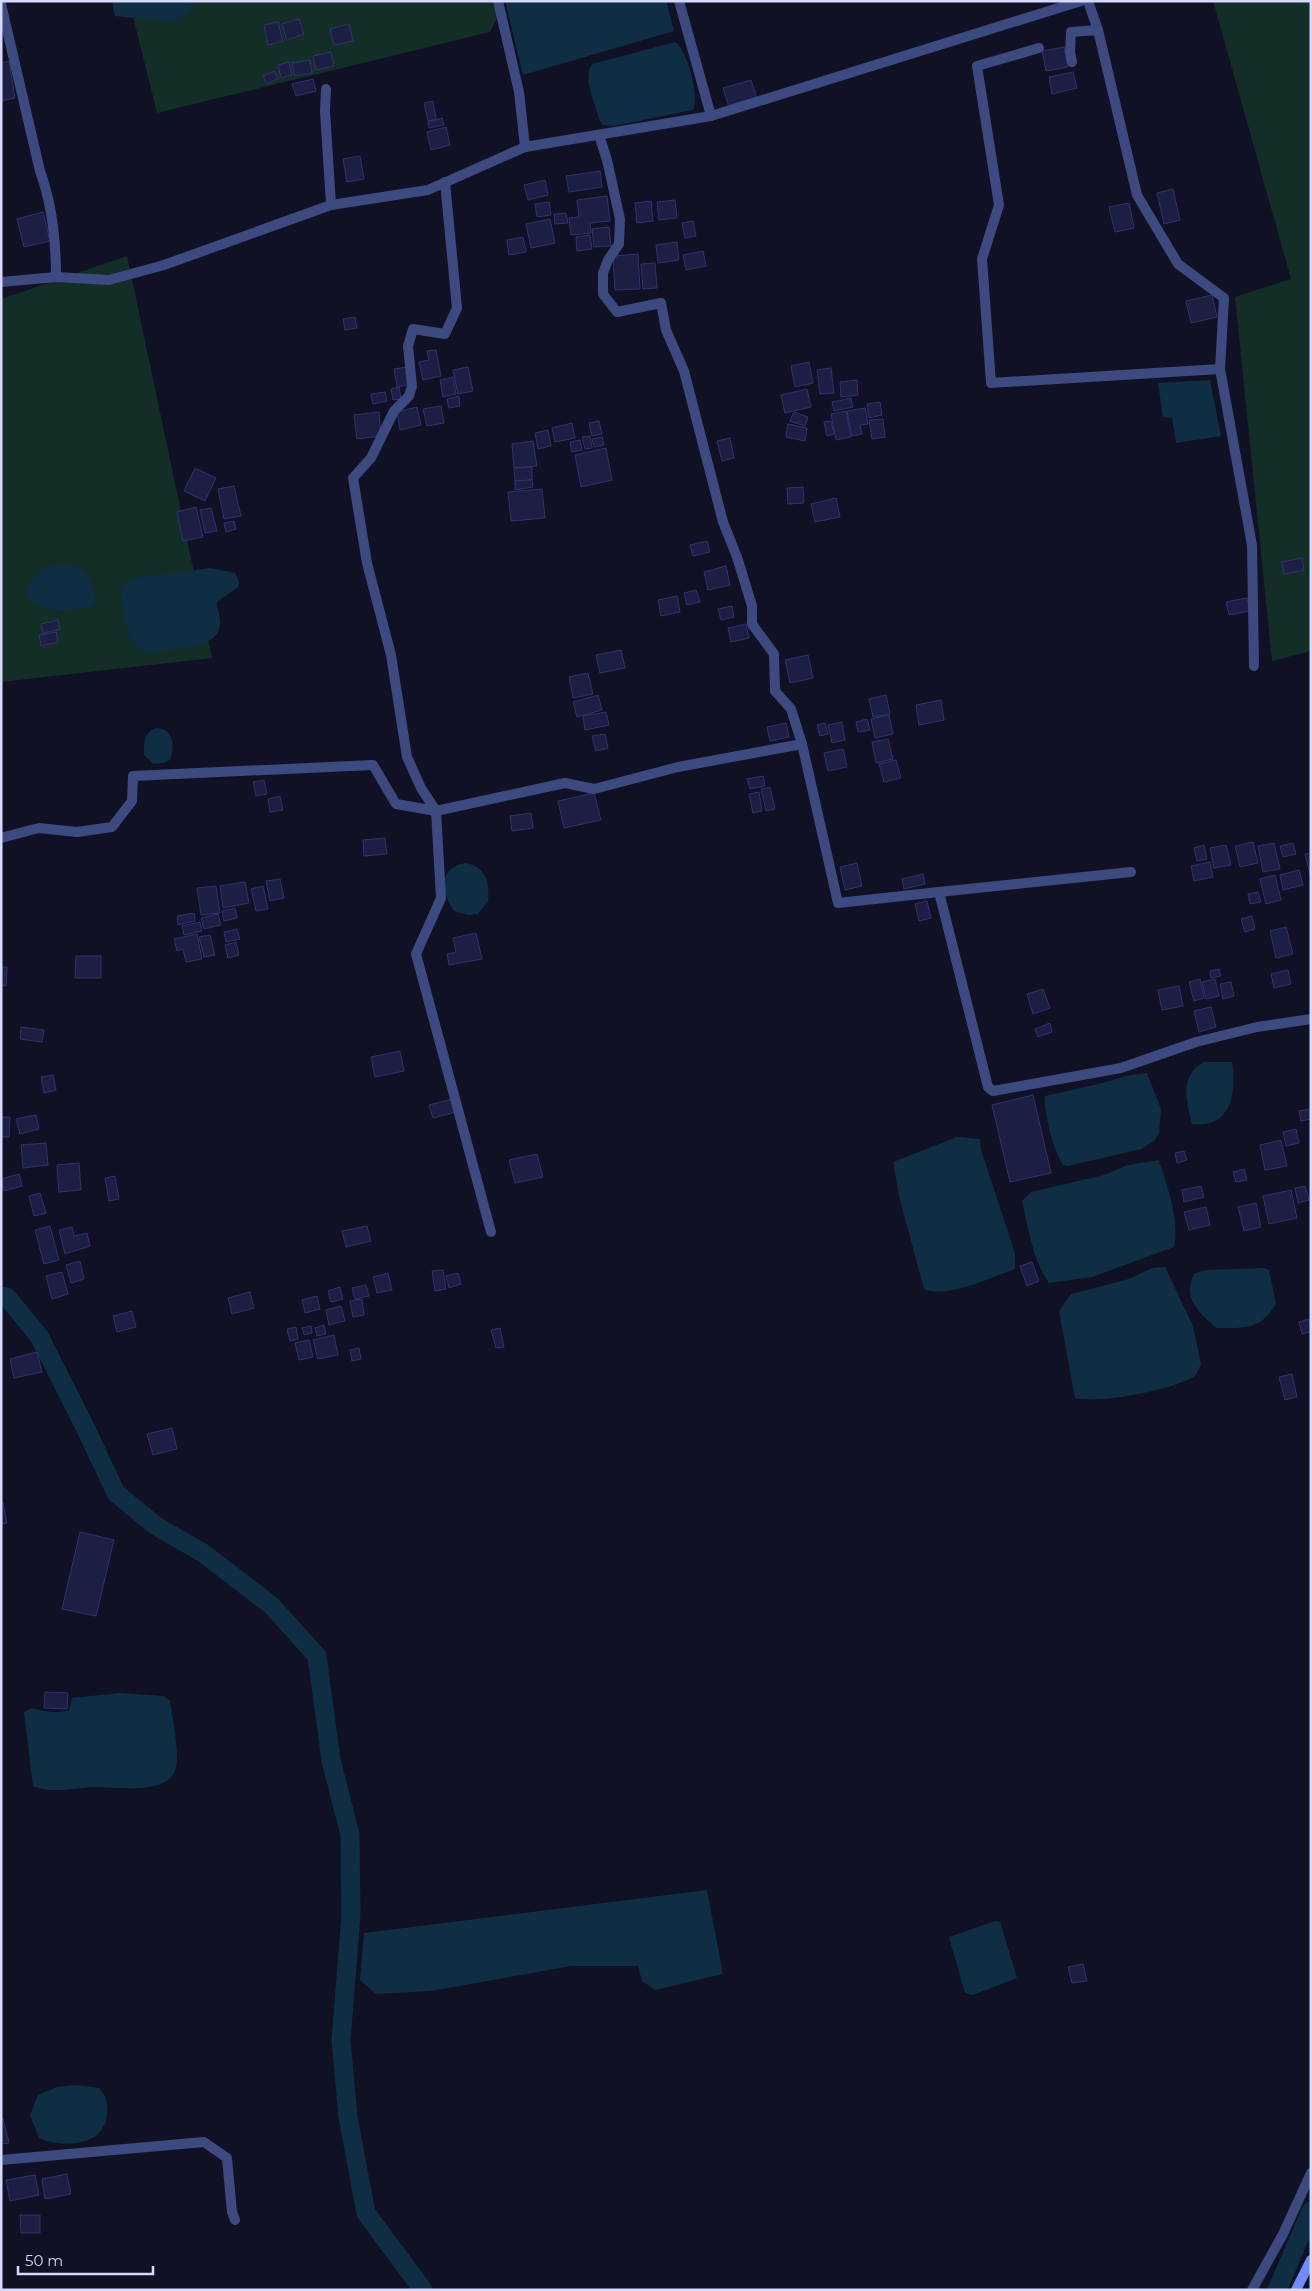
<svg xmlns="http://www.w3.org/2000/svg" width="1312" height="2291" viewBox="0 0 1312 2291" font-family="Montserrat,sans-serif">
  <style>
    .green { fill: #132d27 }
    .water { fill: #0f2e44 }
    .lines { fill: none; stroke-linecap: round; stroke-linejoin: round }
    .canal { stroke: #0f2e44; stroke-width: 19 }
    .building { fill: #1d1e44; stroke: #30326e }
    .street { stroke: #3d4a80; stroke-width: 10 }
    .secondary { stroke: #718cf7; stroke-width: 10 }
  </style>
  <rect width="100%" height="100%" fill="#101124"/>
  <g class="green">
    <polygon points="129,1 506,1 490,32 157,113"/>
    <polygon points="1213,1 1311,1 1311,651 1272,661 1235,297 1291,279"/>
    <polygon points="127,256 212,658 1,682 1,299"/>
  </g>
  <g class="water">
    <polygon points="112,1 199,1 175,22 115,16"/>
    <polygon points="505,1 666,1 674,31 523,75"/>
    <path d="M 675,42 C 687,49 700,97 693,110 L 614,126 L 603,125 L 600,121 C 596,106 582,78 592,64 Z"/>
    <polygon points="1210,380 1221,436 1176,443 1172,418 1163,417 1158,383"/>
    <path d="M 68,564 C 89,567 95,587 95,606 C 71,611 44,616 26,595 C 33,571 43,565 68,564 Z"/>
    <path d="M 210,568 L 235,573 L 239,582 L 238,587 L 217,602 C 217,609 221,618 220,625 C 216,653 165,649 144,652 L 130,638 L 125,623 L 121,589 L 132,578 Z"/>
    <path d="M 156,728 C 174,729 175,746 170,760 L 163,763 L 153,764 L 144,755 C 144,742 143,734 156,728 Z"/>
    <path d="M 465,863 C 486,866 490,883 488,902 L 478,914 L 468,915 L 454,911 C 441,892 438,868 465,863 Z"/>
    <path d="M 1204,1062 L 1232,1062 C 1237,1093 1231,1129 1192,1124 C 1186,1100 1179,1076 1204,1062 Z"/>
    <path d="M 1147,1073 L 1161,1109 L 1159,1133 L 1155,1140 L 1141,1149 L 1068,1166 L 1063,1165 C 1053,1148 1044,1115 1045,1096 L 1103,1083 L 1130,1075 Z"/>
    <path d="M 957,1137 L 980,1139 L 981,1150 L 1015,1253 L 1015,1269 C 992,1277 947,1299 924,1289 L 899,1196 L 893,1162 Z"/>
    <path d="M 1159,1160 C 1167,1187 1180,1219 1174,1247 L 1092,1277 L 1049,1283 C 1033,1261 1028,1228 1022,1201 L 1031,1192 L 1104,1175 L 1128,1165 Z"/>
    <path d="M 1165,1267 L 1193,1326 L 1201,1364 C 1199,1368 1197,1375 1193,1377 C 1172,1390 1099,1404 1075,1398 L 1059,1311 L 1071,1294 L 1129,1279 L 1152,1268 Z"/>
    <path d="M 1264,1268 L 1269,1270 L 1276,1304 C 1260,1330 1246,1328 1217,1328 C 1199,1313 1182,1298 1194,1274 L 1206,1270 Z"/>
    <path d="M 120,1693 L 164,1696 L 170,1701 C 172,1718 182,1760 174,1773 C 162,1795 114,1787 94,1787 C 75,1788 51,1794 33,1786 L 24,1712 L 31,1708 C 41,1711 59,1714 69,1710 L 72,1698 Z"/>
    <polygon points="707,1890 723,1974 655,1990 642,1981 638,1966 571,1966 431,1991 376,1994 360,1980 364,1933"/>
    <polygon points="995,1921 1000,1922 1017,1978 973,1995 965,1993 949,1937"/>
    <path d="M 75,2085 L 99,2088 C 106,2096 108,2102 107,2113 C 106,2146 64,2149 39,2138 L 30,2115 L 38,2095 L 57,2087 Z"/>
  </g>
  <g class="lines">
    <g class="canal">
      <polyline points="1,1296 7,1297 39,1336 84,1425 116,1493 156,1526 203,1553 271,1605 317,1656 331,1760 350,1835 351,1915 341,2040 348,2117 366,2213 423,2290"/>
      <polyline points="1277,2290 1311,2211"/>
    </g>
  </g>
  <g class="building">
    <polygon points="299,19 304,34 287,40 282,24"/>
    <polygon points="278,22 283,41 268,45 264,25"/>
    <polygon points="349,24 353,41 334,45 330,29"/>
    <polygon points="1064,47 1068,67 1046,71 1042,51"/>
    <polygon points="331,52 334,66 316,70 313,56"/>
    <polygon points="310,60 312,73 295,76 292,63"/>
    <polygon points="9,61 15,98 1,101 1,63"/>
    <polygon points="289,62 292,75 281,78 278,65"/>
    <polygon points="274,71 278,79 267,84 263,76"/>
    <polygon points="1073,72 1077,88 1052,94 1049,77"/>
    <polygon points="313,79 316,91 296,96 292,84"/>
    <polygon points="751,80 757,99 729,107 723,88"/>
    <polygon points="433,101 436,119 428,121 424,103"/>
    <polygon points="442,118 444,125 429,128 428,122"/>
    <polygon points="446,127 450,145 431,150 427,132"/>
    <polygon points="360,156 364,179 347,182 343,159"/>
    <polygon points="600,171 602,187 569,192 566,176"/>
    <polygon points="545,180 548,195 528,200 524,185"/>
    <polygon points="1173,189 1180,220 1164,224 1157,193"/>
    <polygon points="607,196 610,221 590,223 591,233 571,235 569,218 579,217 577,200"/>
    <polygon points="675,200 677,218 659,220 657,202"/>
    <polygon points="651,201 653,221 637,223 635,203"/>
    <polygon points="549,202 551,215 537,217 535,204"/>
    <polygon points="1129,203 1134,228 1115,232 1109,207"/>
    <polygon points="43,212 50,241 24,247 17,219"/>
    <polygon points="566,213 568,223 555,224 554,214"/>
    <polygon points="550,219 555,243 531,248 526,224"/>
    <polygon points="693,221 696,236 685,238 682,223"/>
    <polygon points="609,227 611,246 594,247 592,229"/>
    <polygon points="590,235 592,249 577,251 576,237"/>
    <polygon points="523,237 526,252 509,255 507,240"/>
    <polygon points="677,242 679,260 658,263 656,245"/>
    <polygon points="703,251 706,266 686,270 683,255"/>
    <polygon points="638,254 640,289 615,290 613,256"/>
    <polygon points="655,263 657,288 643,289 641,264"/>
    <polygon points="1212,295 1217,317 1191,323 1186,301"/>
    <polygon points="355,317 357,328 345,330 343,319"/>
    <polygon points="436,350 441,376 423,380 419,362 429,360 427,351"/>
    <polygon points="809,362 813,383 795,387 791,366"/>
    <polygon points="407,367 411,384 397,387 394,369"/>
    <polygon points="468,367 473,391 458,394 453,370"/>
    <polygon points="831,368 834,393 820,394 817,370"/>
    <polygon points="453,377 456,394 443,397 440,380"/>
    <polygon points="857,380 858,395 841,397 840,382"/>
    <polygon points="399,387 401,399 393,400 391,389"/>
    <polygon points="807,389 811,407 785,413 781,395"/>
    <polygon points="385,392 387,401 373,404 371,394"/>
    <polygon points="459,396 460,406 449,408 447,399"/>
    <polygon points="851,398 853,407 834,411 832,402"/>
    <polygon points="880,402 882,415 869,418 867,404"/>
    <polygon points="441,406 444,423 427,426 423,409"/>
    <polygon points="417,407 421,425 400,430 397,412"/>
    <polygon points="865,408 868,424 860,425 862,434 852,436 847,411"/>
    <polygon points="846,411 851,437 836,440 831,414"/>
    <polygon points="379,412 381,436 357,439 354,415"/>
    <polygon points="794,412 808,417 805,426 790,421"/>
    <polygon points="883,419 885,437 872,439 869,420"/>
    <polygon points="599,421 602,434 592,436 589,423"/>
    <polygon points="831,421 834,434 827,436 824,422"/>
    <polygon points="572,423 575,438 555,442 552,428"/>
    <polygon points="788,424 807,428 805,441 786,437"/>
    <polygon points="548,430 551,446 538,449 535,433"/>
    <polygon points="590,436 592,448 585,449 582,437"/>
    <polygon points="602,437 604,445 594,447 592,439"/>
    <polygon points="730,438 734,458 722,461 717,441"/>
    <polygon points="580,440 582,450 572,452 570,442"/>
    <polygon points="533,441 537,466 514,468 512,444"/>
    <polygon points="606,448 612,480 581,487 575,455"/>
    <polygon points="532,467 532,480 515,481 514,468"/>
    <polygon points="195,468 216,478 205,501 184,491"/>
    <polygon points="532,480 533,487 515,490 515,481"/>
    <polygon points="234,486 241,516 224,519 218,489"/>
    <polygon points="803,487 804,503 788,504 787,488"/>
    <polygon points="542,489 545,518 511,521 508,492"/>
    <polygon points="836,498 840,517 815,522 811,504"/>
    <polygon points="196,507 203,537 183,541 177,512"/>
    <polygon points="211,508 217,531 205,533 200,510"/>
    <polygon points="234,521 236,529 226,532 224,523"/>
    <polygon points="707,541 710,552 693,556 690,545"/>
    <polygon points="1302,558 1304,570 1284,574 1282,562"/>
    <polygon points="726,566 730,585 708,590 704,572"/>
    <polygon points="696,590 700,602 687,605 684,593"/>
    <polygon points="677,596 680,612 661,616 658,600"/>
    <polygon points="1247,598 1250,611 1229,615 1226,602"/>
    <polygon points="732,606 734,617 721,620 718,609"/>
    <polygon points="58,620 60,629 43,633 41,624"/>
    <polygon points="746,624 749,638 731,642 728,628"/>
    <polygon points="56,632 58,642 41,646 39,635"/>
    <polygon points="621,650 625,668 600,673 596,655"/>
    <polygon points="808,655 813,678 790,683 785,660"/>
    <polygon points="588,673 593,694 573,698 569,677"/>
    <polygon points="598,695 602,710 577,717 573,702"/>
    <polygon points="886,695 890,714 873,717 869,699"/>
    <polygon points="941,700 944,720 919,725 916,705"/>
    <polygon points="606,712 609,725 585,730 583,716"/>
    <polygon points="889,715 893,734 875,738 871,719"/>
    <polygon points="867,719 870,730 858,732 856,722"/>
    <polygon points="842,722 845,740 832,743 828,725"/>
    <polygon points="786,723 789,737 770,741 767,727"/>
    <polygon points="825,723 828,734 820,736 817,725"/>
    <polygon points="605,734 608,748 596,751 592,736"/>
    <polygon points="888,739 893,759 876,763 872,742"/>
    <polygon points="843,749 847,767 828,771 824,753"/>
    <polygon points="896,760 901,778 884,782 879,764"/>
    <polygon points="763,776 765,786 750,789 747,779"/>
    <polygon points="264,780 267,794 256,796 253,782"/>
    <polygon points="770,787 775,809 766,811 761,789"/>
    <polygon points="759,792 762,811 753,813 749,794"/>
    <polygon points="594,793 601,820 564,828 558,801"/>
    <polygon points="280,796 283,810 270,812 268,799"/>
    <polygon points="531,813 533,828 512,831 510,816"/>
    <polygon points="385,838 387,854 364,856 363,840"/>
    <polygon points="1253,842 1258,863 1240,867 1235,846"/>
    <polygon points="1274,843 1280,869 1263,872 1258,846"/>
    <polygon points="1293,843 1296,854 1283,857 1280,846"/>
    <polygon points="1204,845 1207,859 1197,861 1194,848"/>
    <polygon points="1226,845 1231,865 1214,868 1210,848"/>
    <polygon points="1311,853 1311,874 1310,874 1305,854"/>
    <polygon points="1210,862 1213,877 1194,881 1191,866"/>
    <polygon points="857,863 862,886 845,890 840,867"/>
    <polygon points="1299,870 1303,885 1283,890 1280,875"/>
    <polygon points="923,874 925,884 904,889 902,879"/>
    <polygon points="1275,875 1281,900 1266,904 1260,879"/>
    <polygon points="280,879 284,898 270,901 266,881"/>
    <polygon points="245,882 249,903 223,908 220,886"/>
    <polygon points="216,886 220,913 201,915 197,888"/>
    <polygon points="263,886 268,909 256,911 251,889"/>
    <polygon points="1258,892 1261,902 1250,904 1248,894"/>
    <polygon points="927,901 931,918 919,921 915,904"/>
    <polygon points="235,908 237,918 224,921 222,911"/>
    <polygon points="194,913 195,921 178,925 177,916"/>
    <polygon points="218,914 221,925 204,929 201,918"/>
    <polygon points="1252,916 1255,929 1245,932 1241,919"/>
    <polygon points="200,922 202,931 184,935 182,926"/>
    <polygon points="1286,927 1293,954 1276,958 1270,931"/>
    <polygon points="237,929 240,939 226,942 224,932"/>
    <polygon points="476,933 482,959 449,965 447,954 456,952 453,938"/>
    <polygon points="197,934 202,959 186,962 183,949 177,951 174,939"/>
    <polygon points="210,935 215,955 204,957 199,937"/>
    <polygon points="236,942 239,955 228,958 225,945"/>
    <polygon points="76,956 101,956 101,978 75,978"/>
    <polygon points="1,967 7,967 6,986 1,985"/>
    <polygon points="1219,969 1221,976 1211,978 1210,971"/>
    <polygon points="1288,970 1291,984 1274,988 1271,974"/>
    <polygon points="1200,979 1204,998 1194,1001 1189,982"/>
    <polygon points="1215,979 1219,996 1206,999 1202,982"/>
    <polygon points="1231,982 1234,996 1223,999 1220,984"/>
    <polygon points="1179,986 1183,1006 1162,1010 1158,990"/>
    <polygon points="1043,989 1050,1008 1033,1014 1027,994"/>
    <polygon points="1211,1007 1216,1027 1199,1032 1194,1011"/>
    <polygon points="1050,1023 1052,1032 1038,1037 1035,1029"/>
    <polygon points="21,1027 44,1030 42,1042 20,1039"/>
    <polygon points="400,1051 404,1071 375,1077 371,1057"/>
    <polygon points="53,1075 56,1090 44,1093 41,1077"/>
    <polygon points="1033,1095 1051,1173 1010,1182 992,1105"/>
    <polygon points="452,1099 456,1112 433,1118 429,1105"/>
    <polygon points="1311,1109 1311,1119 1301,1121 1299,1111"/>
    <polygon points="36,1115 39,1129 20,1134 16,1119"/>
    <polygon points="1,1117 10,1117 9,1137 1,1137"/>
    <polygon points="1296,1129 1299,1143 1286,1146 1283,1132"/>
    <polygon points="1281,1140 1287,1166 1265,1170 1260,1145"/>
    <polygon points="46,1143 48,1165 23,1168 21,1145"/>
    <polygon points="1184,1151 1187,1160 1177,1163 1175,1153"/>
    <polygon points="537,1154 543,1177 515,1183 509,1160"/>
    <polygon points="79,1163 81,1190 59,1192 57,1165"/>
    <polygon points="1244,1169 1247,1180 1236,1182 1233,1172"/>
    <polygon points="19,1174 22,1186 4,1191 1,1179"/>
    <polygon points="115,1176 119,1199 109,1201 105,1178"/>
    <polygon points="1201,1186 1204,1197 1184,1202 1182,1190"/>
    <polygon points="1305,1186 1309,1200 1298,1203 1295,1188"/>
    <polygon points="1291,1190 1297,1218 1269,1224 1263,1196"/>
    <polygon points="40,1193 46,1213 34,1216 29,1196"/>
    <polygon points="1256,1203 1261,1227 1244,1231 1238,1207"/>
    <polygon points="1206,1207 1210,1225 1189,1230 1184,1212"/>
    <polygon points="50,1226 59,1260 44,1264 35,1230"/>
    <polygon points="367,1226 371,1241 346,1247 342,1231"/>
    <polygon points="72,1227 74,1236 87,1233 90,1246 65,1254 59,1230"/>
    <polygon points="80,1261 84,1279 71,1283 66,1265"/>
    <polygon points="1032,1262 1039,1281 1027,1286 1020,1266"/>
    <polygon points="443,1270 446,1289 435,1291 432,1271"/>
    <polygon points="62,1272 68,1294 52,1299 46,1276"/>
    <polygon points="388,1273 392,1290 377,1293 373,1277"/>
    <polygon points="458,1273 461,1284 449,1288 446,1276"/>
    <polygon points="366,1285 369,1296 355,1299 352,1288"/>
    <polygon points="340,1287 343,1299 331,1302 328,1291"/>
    <polygon points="250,1292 254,1308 232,1314 228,1298"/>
    <polygon points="317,1296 320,1309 305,1313 302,1300"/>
    <polygon points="362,1299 364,1315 353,1317 350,1301"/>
    <polygon points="341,1306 345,1321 329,1325 326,1310"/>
    <polygon points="132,1311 136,1327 117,1332 113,1316"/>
    <polygon points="1309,1319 1311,1332 1302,1334 1299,1322"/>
    <polygon points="324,1325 326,1334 317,1336 315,1328"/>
    <polygon points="311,1326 312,1333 304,1335 302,1328"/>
    <polygon points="296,1327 298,1339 290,1341 287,1329"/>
    <polygon points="500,1328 504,1347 496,1348 491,1330"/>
    <polygon points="334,1335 338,1355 318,1359 313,1340"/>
    <polygon points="309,1340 313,1357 299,1360 295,1343"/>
    <polygon points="359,1348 361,1359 352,1361 350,1350"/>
    <polygon points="37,1352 42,1372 14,1378 10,1359"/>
    <polygon points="1292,1374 1297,1397 1285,1400 1279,1377"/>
    <polygon points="172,1428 177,1449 153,1455 147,1434"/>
    <polygon points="3,1503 7,1523 1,1524 1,1504"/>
    <polygon points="80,1532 114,1540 96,1616 62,1609"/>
    <polygon points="45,1692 68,1693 67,1709 44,1708"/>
    <polygon points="1083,1964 1087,1981 1072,1983 1068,1967"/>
    <polygon points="3,2119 9,2143 1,2144 1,2120"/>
    <polygon points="67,2174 71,2194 45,2199 42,2179"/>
    <polygon points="35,2175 39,2195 10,2201 6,2180"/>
    <polygon points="20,2215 40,2215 40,2233 21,2233"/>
  </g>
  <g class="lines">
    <g class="street">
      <polyline points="498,1 519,92 525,147"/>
      <polyline points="679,1 711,116"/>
      <path d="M 1,4 L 40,171 C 52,204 56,242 56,277"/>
      <polyline points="1098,30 1137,195 1178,264 1224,298 1220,369 1252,545 1254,666"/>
      <polyline points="1039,48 977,66 999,205 982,259 991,383 1220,369"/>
      <polyline points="1072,62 1070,52 1071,32 1098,30 1088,1"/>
      <polyline points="326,89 325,111 331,205"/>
      <polyline points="599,135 607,160 620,219 619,244 608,260 603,273 603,294 617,312 661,303 666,330 684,371 723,522 737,557 752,606 752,624 774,654 775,691 791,709 802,744"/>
      <polyline points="445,182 457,308 445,334 413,329 408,346 412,386 409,396 394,411 371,458 353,478 367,563 391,655 407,757 421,788 436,811 441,898 416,954 491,1232"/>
      <polyline points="1,282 56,277 109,280 164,265 331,205 428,190 525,147 711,116 1081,1"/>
      <polyline points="1,838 39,828 77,832 112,827 132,801 133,776 373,765 396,804 436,811 565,783 594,789 678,767 802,744 838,903 939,892 988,1087 993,1091 1121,1068 1196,1042 1257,1027 1311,1019"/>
      <polyline points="939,892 1131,872"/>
      <polyline points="1,2160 204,2142 227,2158 232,2212 235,2220"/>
      <polyline points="1252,2290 1283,2234 1311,2173"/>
    </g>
    <polyline class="secondary" points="1296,2290 1311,2260"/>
  </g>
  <rect width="1312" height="2291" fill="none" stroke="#d5d9fd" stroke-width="5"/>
  <path d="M18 2266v8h135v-8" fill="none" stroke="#d5d9fd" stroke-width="2.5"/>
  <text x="25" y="2266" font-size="15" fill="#d5d9fd" stroke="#101124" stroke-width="4" paint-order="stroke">50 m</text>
</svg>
